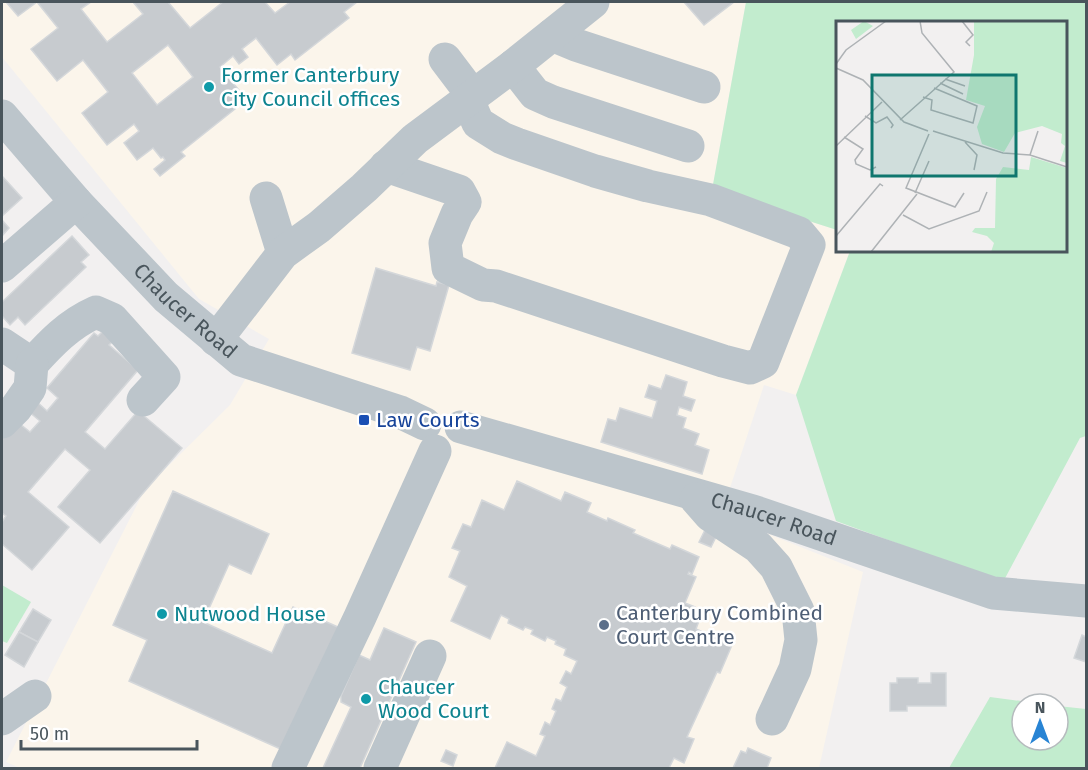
<svg xmlns="http://www.w3.org/2000/svg" width="1088" height="770" viewBox="0 0 1088 770" font-family="'Fira Sans',sans-serif">
  <style>
    .commercial { fill: #fbf5eb }
    .green { fill: #c2ecce }
    .building { fill: #c7cbcf; stroke: #d4d7da; stroke-width: 1.5; fill-rule: evenodd }
    .lines { fill: none; stroke-linecap: round; stroke-linejoin: round }
    .minor { stroke: #bcc5cb; stroke-width: 33 }
    .culture-dot { fill: #0f9aa8; stroke: #fff; stroke-width: 2 }
    .transit-dot { fill: #1a4fb4; stroke: #fff; stroke-width: 2 }
    .service-dot { fill: #5c6f8a; stroke: #fff; stroke-width: 2 }
    .labels { text-anchor: middle; dominant-baseline: central; stroke-width: 5; stroke-linejoin: round; paint-order: stroke }
    .culture-label { font-size: 21px; fill: #0d838f; stroke: #fff; text-anchor: start }
    .street-label { font-size: 21px; fill: #49555c; stroke: #fff }
    .transit-label { font-size: 21px; fill: #164399; stroke: #fff; text-anchor: start }
    .service-label { font-size: 21px; fill: #4e5e75; stroke: #fff; text-anchor: start }
    .inset-road { fill: none; stroke: #aeb2b5; stroke-width: 1.5 }
    .view { fill: #0f766e; fill-opacity: 0.15; stroke: #0f766e; stroke-width: 3 }
    .inset-edge { fill: none; stroke: #49555c; stroke-width: 3 }
  </style>
  <rect width="100%" height="100%" fill="#f2f0f0"/>
  <polygon class="commercial" points="2,2 746,2 712,190 837,230 838,250 850,251 796,395 764,385 721,515 863,572 819,768 20,768 6,762 145,489 230,405 269,339 199,299 2,57"/>
  <g class="green">
    <polygon points="746,2 1086,2 1086,436 1080,438 1003,582 836,521 796,395 850,251 1066,250 1066,22 838,22 837,230 712,190"/>
    <polygon points="2,585 31,602 7,643 2,641"/>
    <polygon points="990,697 1044,704 1022,704 1022,740 1058,740 1058,706 1086,709 1086,768 949,768"/>
  </g>
  <g class="building">
    <path d="M 6,2 L 91,2 L 81,9 L 107,42 L 143,14 L 133,2 L 168,2 L 190,28 L 223,2 L 265,2 L 275,13 L 290,2 L 357,2 L 344,12 L 349,18 L 295,60 L 291,54 L 277,65 L 256,38 L 242,49 L 248,57 L 239,64 L 233,56 L 220,67 L 242,94 L 230,104 L 235,109 L 181,152 L 185,156 L 160,176 L 154,169 L 165,160 L 163,157 L 161,158 L 153,148 L 137,160 L 124,143 L 139,131 L 134,124 L 107,145 L 82,113 L 108,92 L 83,60 L 57,81 L 31,49 L 58,28 L 37,2 L 18,16 ZM 168,45 L 193,77 L 157,105 L 132,73 Z"/>
    <polygon points="684,2 734,2 704,25"/>
    <polygon points="2,176 22,198 2,216"/>
    <polygon points="2,220 9,228 2,236"/>
    <polygon points="72,236 89,255 81,262 86,267 25,325 18,317 10,325 2,316 2,302"/>
    <polygon points="376,268 436,286 437,282 449,285 430,351 417,347 410,370 352,353"/>
    <polygon points="103,331 114,340 109,345 138,370 85,432 105,449 138,411 182,448 100,543 58,507 90,470 65,449 28,492 69,527 32,570 2,544 2,522 6,516 2,513 2,435 15,420 30,432 40,421 28,411 36,401 47,411 58,398 47,388 94,333 98,336"/>
    <polygon points="666,375 687,382 683,396 695,400 691,411 679,407 677,415 686,418 683,428 699,434 695,445 709,450 702,474 601,442 608,419 616,421 620,408 652,418 657,401 645,397 649,385 661,389"/>
    <polygon points="517,481 561,501 565,492 591,503 587,512 607,521 608,518 635,530 633,533 670,549 672,545 699,557 692,574 689,572 688,574 696,577 685,603 695,607 692,614 700,618 696,629 732,645 720,673 717,672 687,737 694,739 684,763 674,758 669,768 495,768 507,742 536,756 545,736 540,734 545,722 550,725 556,711 552,709 556,699 561,701 567,687 560,683 566,671 571,674 577,661 564,655 566,649 555,644 556,641 547,637 545,641 531,634 533,630 525,627 523,630 508,623 509,619 501,615 490,639 451,621 467,586 449,577 460,551 452,548 463,524 471,527 482,500 504,510"/>
    <polygon points="173,491 269,534 251,574 229,564 203,622 272,653 293,607 340,628 285,751 129,681 147,640 113,625"/>
    <polygon points="705,530 717,535 711,547 699,542"/>
    <polygon points="33,609 51,620 38,642 19,632"/>
    <polygon points="384,628 416,642 360,768 323,768 351,707 341,702 341,696 359,655 370,660"/>
    <polygon points="19,632 38,642 24,667 5,655"/>
    <polygon points="1082,635 1086,637 1086,662 1074,658"/>
    <polygon points="931,673 946,673 946,706 907,706 907,711 890,711 890,683 897,683 897,678 918,678 918,683 931,683"/>
    <polygon points="748,748 771,758 767,768 733,768 741,751 746,753"/>
    <polygon points="446,750 457,755 453,766 441,761"/>
  </g>
  <g class="lines">
    <g class="minor">
      <polyline points="552,35 576,45 704,87"/>
      <polyline points="445,59 473,96"/>
      <polyline points="513,66 535,94 553,102 688,146"/>
      <path id="s1" d="M 2,116 L 76,202 L 166,297 L 241,360 L 400,412 L 425,424"/>
      <polyline points="386,166 459,191 465,202 457,214 445,243 448,268 483,285 496,286 723,361 750,368 763,362 809,245 799,233 711,200 648,186 595,171 517,144 502,138 478,123 468,100"/>
      <polyline points="266,198 283,253"/>
      <polyline points="2,266 76,202"/>
      <polyline points="216,340 283,253 319,227 364,188 415,139 513,66 593,2"/>
      <path d="M 2,344 L 32,364 C 51,343 69,324 96,312 L 112,319 L 164,377 L 143,400"/>
      <polyline points="2,422 16,408 30,388 32,364"/>
      <path id="s2" d="M 461,427 L 753,511 L 993,593 L 1086,601"/>
      <polyline points="696,499 710,515 758,547 776,567 798,611 801,640 795,669 772,719"/>
      <polyline points="2,719 35,696"/>
      <polyline points="288,768 360,617 435,451"/>
      <polyline points="380,768 430,656"/>
    </g>
  </g>
  <g class="culture-dot">
    <circle cx="209" cy="87" r="6"/>
    <circle cx="162" cy="614" r="6"/>
    <circle cx="366" cy="699" r="6"/>
  </g>
  <rect class="transit-dot" x="358" y="414" width="12" height="12" rx="3"/>
  <circle class="service-dot" cx="604" cy="625" r="6"/>
  <g class="labels">
    <g class="culture-label">
      <text x="221" y="75">Former Canterbury<tspan x="221" dy="24">City Council offices</tspan></text>
      <text x="174" y="614">Nutwood House</text>
      <text x="378" y="687">Chaucer<tspan x="378" dy="24">Wood Court</tspan></text>
    </g>
    <g class="street-label">
      <text stroke="none"><textPath href="#s1" startOffset="268">Chaucer Road</textPath></text>
      <text stroke="none"><textPath href="#s2" startOffset="326">Chaucer Road</textPath></text>
    </g>
    <g class="transit-label">
      <text x="376" y="420">Law Courts</text>
    </g>
    <g class="service-label">
      <text x="616" y="613">Canterbury Combined<tspan x="616" dy="24">Court Centre</tspan></text>
    </g>
  </g>
  <g transform="translate(836 21)">
    <rect width="231" height="231" fill="#f2f0f0"/>
    <path d="M 28,0 L 37,5 L 20,18 L 15,9 ZM 138,0 L 231,0 L 231,142 L 224,140 L 229,125 L 225,122 L 226,113 L 206,105 L 179,112 L 168,131 L 146,123 L 141,106 L 149,85 L 130,79 L 138,34 ZM 195,136 L 231,147 L 231,231 L 155,231 L 158,222 L 151,215 L 136,211 L 139,207 L 159,207 L 160,158 L 167,146 L 193,149 Z" fill="#c2ecce"/>
    <path class="inset-road" d="M 126,0 L 137,14 L 130,21 L 134,25M 0,43 L 10,29 L 50,0M 0,47 L 27,59 L 68,101 L 92,110M 109,58 L 129,65M 104,62 L 127,73M 87,76 L 96,79 L 95,89 L 137,102 L 141,85 L 98,67M 29,95 L 40,102 L 51,96 L 57,104 L 55,107M 64,99 L 118,51 L 86,12 L 84,0M 97,110 L 167,132 L 194,134 L 231,146M 93,113 L 70,167 L 119,186 L 128,172M 8,116 L 27,128 L 19,139 L 20,143 L 34,149 L 40,146M 129,121 L 141,134 L 138,149M 0,125 L 46,81M 194,134 L 202,110M 79,172 L 93,140M 67,194 L 93,208 L 143,190 L 151,171M 0,215 L 44,163 L 47,165M 35,231 L 81,173"/>
    <path class="view" d="M 36,54 L 180,54 L 180,155 L 36,155 Z"/>
    <rect width="231" height="231" class="inset-edge"/>
  </g>
  <rect width="1088" height="770" fill="none" stroke="#49555c" stroke-width="6"/>
  <g transform="translate(1040 722)"><circle r="28" fill="#ffffff" stroke="#b6bbbe" stroke-width="1.5"/>
  <path d="M0-4.5L10 22L0 15L-10 22Z" fill="#2884d4"/>
  <text y="-9" font-size="16" font-weight="bold" text-anchor="middle" fill="#49555c">N</text>
  </g>
  <path d="M21 740v9h176v-9" fill="none" stroke="#49555c" stroke-width="3"/>
  <text x="30" y="740" font-size="18" fill="#49555c" stroke="#ffffff" stroke-width="4.5" paint-order="stroke">50 m</text>
</svg>
